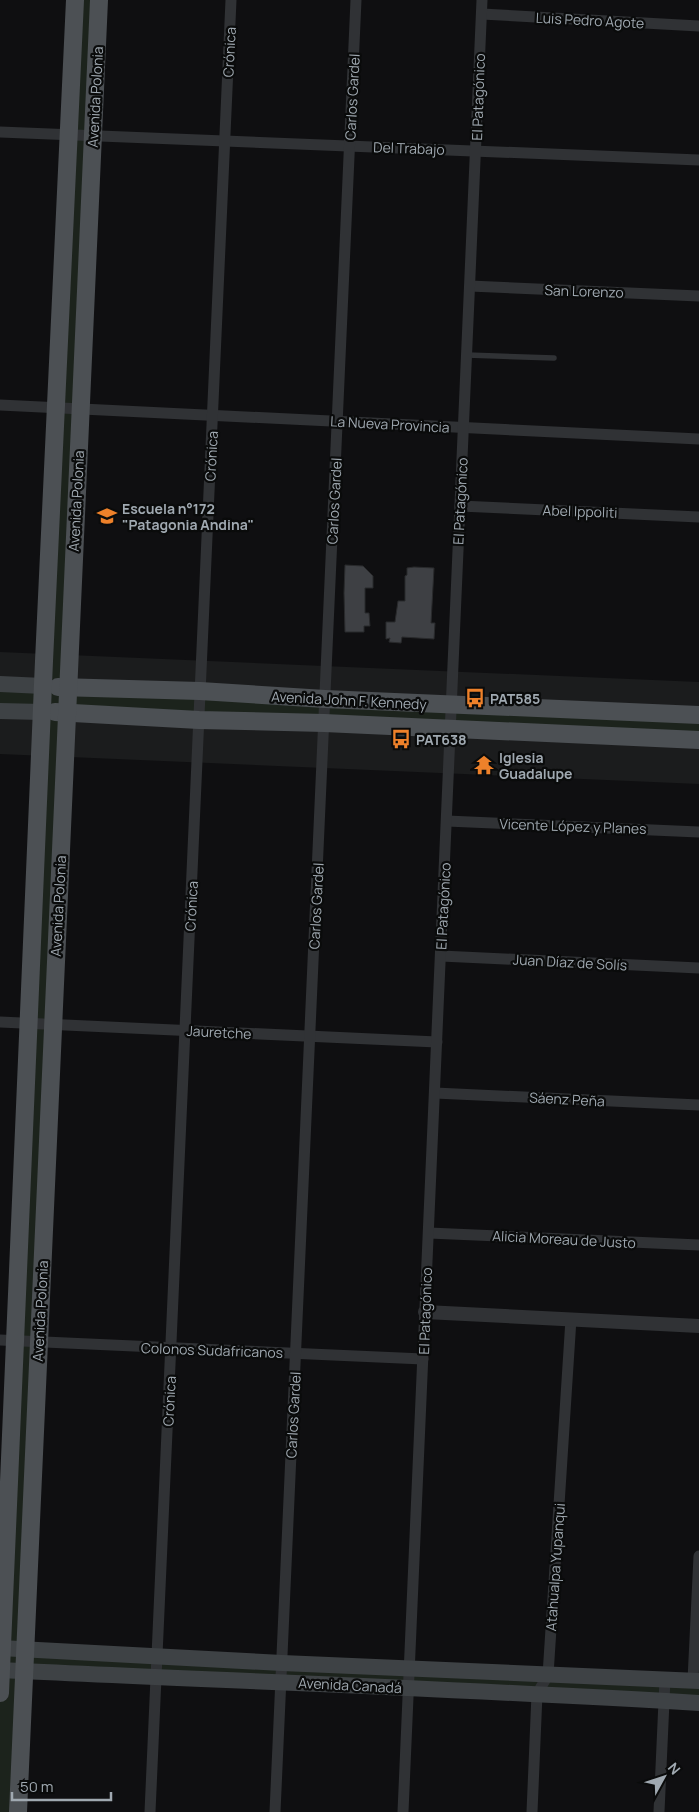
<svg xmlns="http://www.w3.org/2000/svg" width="699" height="1812" viewBox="0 0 699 1812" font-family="Manrope,sans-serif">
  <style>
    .built { fill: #1b1c1d }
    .green { fill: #1c231c }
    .building { fill: #3e4044; stroke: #292a2c }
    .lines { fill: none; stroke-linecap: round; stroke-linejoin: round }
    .service { stroke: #303235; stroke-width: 5.5 }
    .minor { stroke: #303235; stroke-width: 11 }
    .tertiary { stroke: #303235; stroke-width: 14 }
    .secondary { stroke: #3e4245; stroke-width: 16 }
    .primary { stroke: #4c5054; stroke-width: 18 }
    .labels { text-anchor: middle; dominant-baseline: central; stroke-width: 4.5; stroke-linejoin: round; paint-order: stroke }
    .street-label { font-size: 14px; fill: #a0a9b1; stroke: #0a0b0b }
    .poi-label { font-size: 14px; font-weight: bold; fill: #a0a9b1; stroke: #0a0b0b; text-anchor: start }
  </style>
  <rect width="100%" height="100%" fill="#0f0f11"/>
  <polygon class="built" points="0,652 699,682 699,784 0,754"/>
  <polygon class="green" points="75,0 99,0 68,687 699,715 699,740 67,712 25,1650 699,1681 699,1703 24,1671 18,1812 0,1812 0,1693 41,712 0,711 0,684 42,686"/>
  <g class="building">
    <polygon points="345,565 363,566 373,576 373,588 365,588 365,613 369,613 370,626 364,626 364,632 345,632 344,593"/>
    <polygon points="414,567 434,568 431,623 435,623 434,639 402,637 401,643 389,642 390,638 386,639 386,622 395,622 398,601 405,601 405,576 407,575 407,568"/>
  </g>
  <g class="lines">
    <polyline class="service" points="467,355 554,358"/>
    <g class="minor">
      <polyline points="482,14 699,26"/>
      <polyline points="0,132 699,160"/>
      <polyline points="470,286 699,296"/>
      <polyline points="0,405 699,439"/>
      <polyline points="460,506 699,517"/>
      <polyline points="447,821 699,832"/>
      <polyline points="441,956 699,968"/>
      <polyline points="0,1022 437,1042"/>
      <polyline points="435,1093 699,1105"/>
      <polyline points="429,1233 699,1245"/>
      <polyline points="0,1340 423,1359"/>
      <polyline points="693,1680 699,1556"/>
      <polyline points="150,1812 231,0"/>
      <polyline points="275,1812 356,0"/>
      <polyline points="403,1812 482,0"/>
      <polyline points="532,1812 537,1694 548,1675 571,1319"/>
      <polyline points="659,1812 665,1679"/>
    </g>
    <polyline class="tertiary" points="425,1312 699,1326"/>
    <g class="secondary">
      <polyline points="0,684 43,686"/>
      <polyline points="0,711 42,712"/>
      <polyline points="0,1648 282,1663 699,1681"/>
      <path d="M 0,1670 C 233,1681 466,1689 699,1703"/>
    </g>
    <g class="primary">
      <polyline points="58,687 200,691 325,699 699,715"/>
      <polyline points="55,712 199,720 324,723 699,740"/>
      <polyline points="0,1693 44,661 75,0"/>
      <polyline points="18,1812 99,0"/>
    </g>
  </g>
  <defs>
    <symbol id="school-bare" viewBox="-9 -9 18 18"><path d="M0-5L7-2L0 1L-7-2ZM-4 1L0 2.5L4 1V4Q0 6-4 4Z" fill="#ee812a" stroke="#0a0b0b" stroke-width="2.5" paint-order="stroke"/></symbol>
    <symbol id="bus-bare" viewBox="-9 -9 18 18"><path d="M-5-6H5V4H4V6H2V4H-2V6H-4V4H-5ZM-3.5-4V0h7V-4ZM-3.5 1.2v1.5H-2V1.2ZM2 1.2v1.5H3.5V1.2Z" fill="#ee812a" stroke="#0a0b0b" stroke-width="2.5" paint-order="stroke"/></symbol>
    <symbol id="temple-bare" viewBox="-9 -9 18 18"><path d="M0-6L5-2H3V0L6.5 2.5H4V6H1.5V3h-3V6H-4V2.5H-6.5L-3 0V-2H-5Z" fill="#ee812a" stroke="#0a0b0b" stroke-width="2.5" paint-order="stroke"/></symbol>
  </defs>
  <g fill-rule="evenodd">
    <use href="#school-bare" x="93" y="502" width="28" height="28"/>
    <use href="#bus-bare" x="461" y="684" width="28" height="28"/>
    <use href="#bus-bare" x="387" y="725" width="28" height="28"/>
    <use href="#temple-bare" x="470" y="751" width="28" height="28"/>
  </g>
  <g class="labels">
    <g class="street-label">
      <text transform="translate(590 20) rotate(3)">Luis Pedro Agote</text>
      <text transform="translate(229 52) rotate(-87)">Crónica</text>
      <text transform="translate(95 97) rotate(-87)">Avenida Polonia</text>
      <text transform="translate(352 97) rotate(-87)">Carlos Gardel</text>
      <text transform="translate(478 97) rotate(-88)">El Patagónico</text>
      <text transform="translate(409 148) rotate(2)">Del Trabajo</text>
      <text transform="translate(584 291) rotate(2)">San Lorenzo</text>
      <text transform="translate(390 424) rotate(3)">La Nueva Provincia</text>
      <text transform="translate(211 456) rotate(-87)">Crónica</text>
      <text transform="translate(76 501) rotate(-87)">Avenida Polonia</text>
      <text transform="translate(334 501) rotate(-87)">Carlos Gardel</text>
      <text transform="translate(460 501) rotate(-87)">El Patagónico</text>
      <text transform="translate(580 511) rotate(2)">Abel Ippoliti</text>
      <text transform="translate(349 700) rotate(3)">Avenida John F. Kennedy</text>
      <text transform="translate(573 826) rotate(2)">Vicente López y Planes</text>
      <text transform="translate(58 906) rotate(-87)">Avenida Polonia</text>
      <text transform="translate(191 906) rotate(-87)">Crónica</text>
      <text transform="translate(316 906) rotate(-87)">Carlos Gardel</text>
      <text transform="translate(443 906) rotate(-87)">El Patagónico</text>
      <text transform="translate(570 962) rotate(3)">Juan Díaz de Solís</text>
      <text transform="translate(219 1032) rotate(3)">Jauretche</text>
      <text transform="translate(567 1099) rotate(3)">Sáenz Peña</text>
      <text transform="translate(564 1239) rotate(3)">Alicia Moreau de Justo</text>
      <text transform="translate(40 1311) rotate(-87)">Avenida Polonia</text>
      <text transform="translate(425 1311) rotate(-88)">El Patagónico</text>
      <text transform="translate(212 1350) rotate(2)">Colonos Sudafricanos</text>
      <text transform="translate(169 1401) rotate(-87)">Crónica</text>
      <text transform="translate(293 1415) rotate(-87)">Carlos Gardel</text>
      <text transform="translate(555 1567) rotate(-86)">Atahualpa Yupanqui</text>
      <text transform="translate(350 1685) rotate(3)">Avenida Canadá</text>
    </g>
    <g class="poi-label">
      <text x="122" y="508">Escuela n°172<tspan x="122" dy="16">"Patagonia Andina"</tspan></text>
      <text x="490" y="698">PAT585</text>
      <text x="416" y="739">PAT638</text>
      <text x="499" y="757">Iglesia<tspan x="499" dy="16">Guadalupe</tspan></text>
    </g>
  </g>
  <g transform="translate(664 1777) rotate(50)" stroke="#0a0b0b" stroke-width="4" paint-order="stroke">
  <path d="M0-4L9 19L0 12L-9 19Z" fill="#a0a9b1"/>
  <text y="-8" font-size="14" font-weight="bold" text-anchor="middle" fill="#a0a9b1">N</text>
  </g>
  <path d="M12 1792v8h99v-8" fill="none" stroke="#a0a9b1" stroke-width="2.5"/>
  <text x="20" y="1792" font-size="15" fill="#a0a9b1" stroke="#0a0b0b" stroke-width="4" paint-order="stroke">50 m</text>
</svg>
